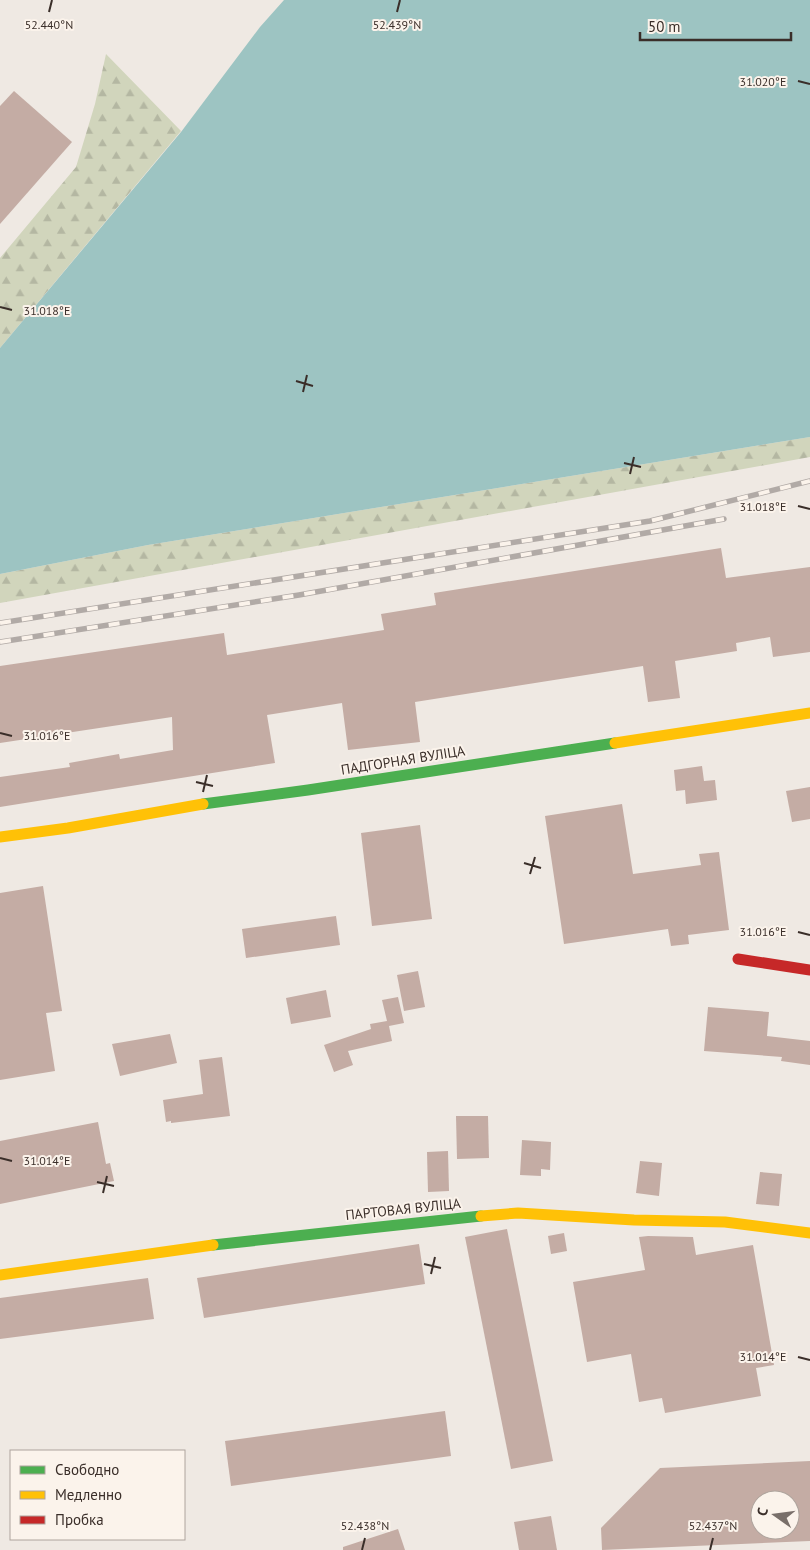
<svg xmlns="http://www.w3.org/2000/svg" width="810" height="1550" viewBox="0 0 810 1550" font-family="'PT Sans',sans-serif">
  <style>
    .forest { fill: url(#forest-firs) }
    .water { fill: #9dc4c2 }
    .building { fill: #c4aca4; fill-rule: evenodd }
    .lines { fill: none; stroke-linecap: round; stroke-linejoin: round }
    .fast { stroke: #4caf50; stroke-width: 11 }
    .slow { stroke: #ffc107; stroke-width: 11 }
    .jam { stroke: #c62828; stroke-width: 11 }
    .rail-casing { stroke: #b1aaa6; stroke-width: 5.5 }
    .rail { stroke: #fbf3eb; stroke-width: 4; stroke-dasharray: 11; stroke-linecap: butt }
    .ticks { fill: none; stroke: #3a2e29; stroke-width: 2 }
    .labels { text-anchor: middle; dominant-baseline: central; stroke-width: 4; stroke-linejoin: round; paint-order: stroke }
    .street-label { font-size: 14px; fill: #3a2e29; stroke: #fbf3eb }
    .ticks-label { font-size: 12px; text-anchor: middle; fill: #3a2e29; stroke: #fbf3eb; stroke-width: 4; stroke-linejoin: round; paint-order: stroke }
  </style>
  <defs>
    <pattern id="forest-firs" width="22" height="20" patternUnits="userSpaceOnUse" patternTransform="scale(1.25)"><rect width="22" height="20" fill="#d1d5bc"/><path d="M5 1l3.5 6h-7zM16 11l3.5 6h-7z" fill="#b4b7a2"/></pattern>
  </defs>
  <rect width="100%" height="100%" fill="#efe9e3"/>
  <g class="forest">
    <polygon points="106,54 181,131 0,348 0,258 76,167 95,104"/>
    <polygon points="810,437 810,457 0,603 0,574 148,545"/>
  </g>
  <polygon class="water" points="284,0 810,0 810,437 148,545 0,574 0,348 181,132 260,27"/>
  <g class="building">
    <polygon points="14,91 72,142 0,224 0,106"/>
    <polygon points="721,548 726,578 810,567 810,652 773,657 770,637 736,643 737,651 675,661 680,698 648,702 643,666 415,702 420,742 348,750 342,703 267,715 275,763 0,807 0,777 70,767 69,763 119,754 120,759 173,750 172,717 0,743 0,666 224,633 227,655 384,630 381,614 436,605 434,593"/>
    <polygon points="702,766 704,781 715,780 717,800 686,804 685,790 676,791 674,770"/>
    <polygon points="810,787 810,819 792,822 786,791"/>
    <polygon points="622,804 633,874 701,865 699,854 719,852 729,930 688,935 689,944 671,946 668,929 564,944 545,816"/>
    <polygon points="420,825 432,919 372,926 361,833"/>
    <polygon points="43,886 62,1011 46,1013 55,1071 0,1080 0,893"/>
    <polygon points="336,916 340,945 246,958 242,929"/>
    <polygon points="418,971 425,1007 404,1011 397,975"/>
    <polygon points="326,990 331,1017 291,1024 286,998"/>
    <polygon points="398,997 404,1023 389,1026 392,1041 348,1051 353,1065 334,1072 324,1045 371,1029 370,1024 387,1021 382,1000"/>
    <polygon points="708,1007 769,1012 767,1036 810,1041 810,1065 781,1061 782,1057 704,1051"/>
    <polygon points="170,1034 177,1063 120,1076 112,1044"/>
    <polygon points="222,1057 230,1116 171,1123 171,1121 166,1122 163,1100 203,1094 199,1060"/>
    <polygon points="456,1116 488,1116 489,1158 457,1159"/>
    <polygon points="98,1122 106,1164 110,1163 114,1181 0,1204 0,1141"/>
    <polygon points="522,1140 551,1142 550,1170 541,1169 541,1176 520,1175"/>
    <polygon points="448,1151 449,1191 428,1192 427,1152"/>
    <polygon points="640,1161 662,1163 659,1196 636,1193"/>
    <polygon points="760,1172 782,1174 779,1206 756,1204"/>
    <polygon points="507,1229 553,1461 511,1469 465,1237"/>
    <polygon points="564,1233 567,1251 551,1254 548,1236"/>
    <polygon points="648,1236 693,1237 696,1255 753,1245 774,1365 756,1368 761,1396 665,1413 662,1398 639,1402 631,1354 587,1362 573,1282 645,1270 639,1237"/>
    <polygon points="419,1244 425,1284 204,1318 197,1278"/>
    <polygon points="148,1278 154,1319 0,1339 0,1298"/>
    <polygon points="445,1411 451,1456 231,1486 225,1441"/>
    <path d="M 810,1461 L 810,1541 L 602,1550 L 601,1528 L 660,1468 ZM 760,1500 L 790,1500 L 790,1530 L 760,1530 Z"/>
    <polygon points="551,1516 557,1550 519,1550 514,1522"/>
    <polygon points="398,1529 405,1550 343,1550 343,1547"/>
  </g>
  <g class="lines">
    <g class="fast">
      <polyline points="203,804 308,790 615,743"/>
      <polyline points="213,1245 481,1216"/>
    </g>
    <g class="slow">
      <polyline points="615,743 810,713"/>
      <polyline points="0,837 68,828 203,804"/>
      <polyline points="481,1216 518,1213 634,1220 725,1222 810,1233"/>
      <polyline points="0,1275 213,1245"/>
    </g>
    <polyline class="jam" points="738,959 810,970"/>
    <defs>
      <g id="rail">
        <polyline points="0,623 650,521 810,481"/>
        <polyline points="0,642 299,595 724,519"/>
      </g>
    </defs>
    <use href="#rail" class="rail-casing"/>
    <use href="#rail" class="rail"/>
  </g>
  <path class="ticks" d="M 49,12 L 52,0M 397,12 L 400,0M 798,81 L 810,84M 0,307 L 12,310M 296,381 L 313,386M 303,392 L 307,375M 624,463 L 641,467M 630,474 L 634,457M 798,506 L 810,509M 0,733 L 12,736M 196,782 L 213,786M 203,792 L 207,775M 524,863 L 541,868M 530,874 L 535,857M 798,932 L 810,935M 0,1158 L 12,1161M 97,1182 L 114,1186M 103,1193 L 107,1176M 424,1264 L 441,1268M 431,1274 L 435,1257M 798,1357 L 810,1360M 362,1550 L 365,1538M 710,1550 L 713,1538"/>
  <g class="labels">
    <g class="street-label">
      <text transform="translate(403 760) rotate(-9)">ПАДГОРНАЯ ВУЛІЦА</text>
      <text transform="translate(403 1209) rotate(-6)">ПАРТОВАЯ ВУЛІЦА</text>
    </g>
  </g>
  <g class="ticks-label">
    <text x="49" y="29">52.440°N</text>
    <text x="397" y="29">52.439°N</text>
    <text x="763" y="86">31.020°E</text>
    <text x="47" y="315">31.018°E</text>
    <text x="763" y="511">31.018°E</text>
    <text x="47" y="740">31.016°E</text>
    <text x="763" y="936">31.016°E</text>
    <text x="47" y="1165">31.014°E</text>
    <text x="763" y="1361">31.014°E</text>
    <text x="365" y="1530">52.438°N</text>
    <text x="713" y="1530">52.437°N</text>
  </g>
  <rect x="10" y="1450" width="175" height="90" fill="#fbf3eb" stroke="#aea49d"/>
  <rect x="20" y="1466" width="25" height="8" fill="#4caf50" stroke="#aea49d"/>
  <text x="55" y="1475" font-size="15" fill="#3a2e29">Свободно</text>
  <rect x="20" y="1491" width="25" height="8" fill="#ffc107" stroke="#aea49d"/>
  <text x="55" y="1500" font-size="15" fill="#3a2e29">Медленно</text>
  <rect x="20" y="1516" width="25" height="8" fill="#c62828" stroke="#aea49d"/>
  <text x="55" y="1525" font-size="15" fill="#3a2e29">Пробка</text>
  <g transform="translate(775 1515) rotate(284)"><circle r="24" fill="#fbf3eb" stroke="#aea49d"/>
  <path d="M0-4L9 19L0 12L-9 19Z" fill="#796f6a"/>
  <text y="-8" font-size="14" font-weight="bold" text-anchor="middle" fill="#3a2e29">С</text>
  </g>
  <path d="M640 32v8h151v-8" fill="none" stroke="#3a2e29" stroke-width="2.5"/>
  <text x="648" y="32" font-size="15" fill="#3a2e29" stroke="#fbf3eb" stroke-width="4" paint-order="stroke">50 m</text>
</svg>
